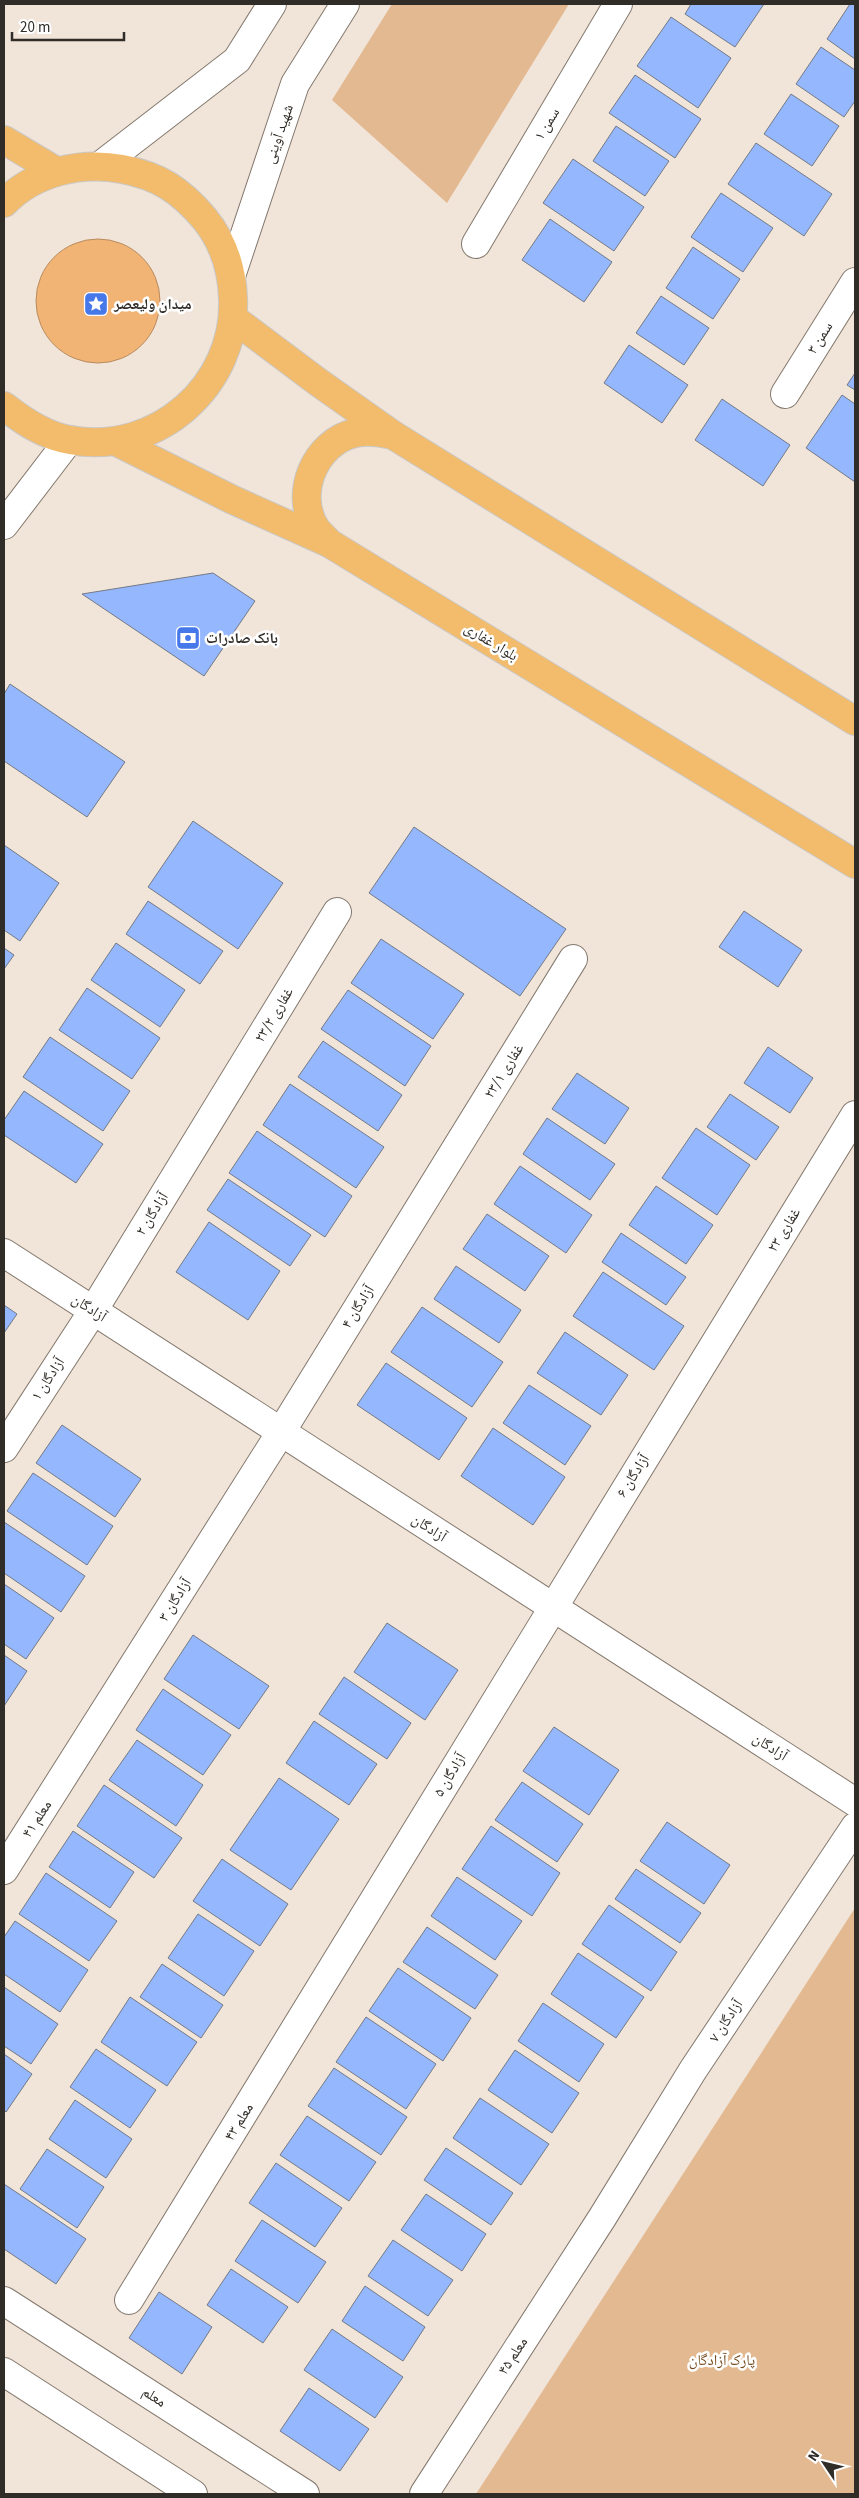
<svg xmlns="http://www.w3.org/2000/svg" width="859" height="2498" viewBox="0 0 859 2498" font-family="'Source Sans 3','Noto Naskh Arabic',sans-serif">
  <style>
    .green { fill: #e3b991 }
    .water { fill: #f2b475; stroke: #b88b5e }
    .building { fill: #94b7fd; stroke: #737a87 }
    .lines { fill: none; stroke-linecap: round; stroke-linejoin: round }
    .minor-casing { stroke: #84796e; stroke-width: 30 }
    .secondary-casing { stroke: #84796e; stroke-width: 30 }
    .primary-casing { stroke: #c9c8c7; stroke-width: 30 }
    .minor { stroke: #fff; stroke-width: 28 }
    .secondary { stroke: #fff; stroke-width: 28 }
    .primary { stroke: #f2bc6c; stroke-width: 28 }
    .labels { text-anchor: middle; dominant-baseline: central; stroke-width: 5; stroke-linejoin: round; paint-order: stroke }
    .street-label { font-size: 15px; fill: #302c27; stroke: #fff }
    .poi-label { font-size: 15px; font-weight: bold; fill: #302c27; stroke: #fff; text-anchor: start }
    .park-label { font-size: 15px; fill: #744b1d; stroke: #fff }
  </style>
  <rect width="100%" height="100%" fill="#f1e4d8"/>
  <g class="green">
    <polygon points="392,4 569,4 447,203 332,100"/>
    <polygon points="855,1908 855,2494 476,2494"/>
  </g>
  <circle class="water" cx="98" cy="301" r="62"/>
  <g class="building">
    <polygon points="691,4 764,4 735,47 685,14"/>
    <polygon points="850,4 855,4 855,59 827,39"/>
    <polygon points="671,17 731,58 698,108 637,66"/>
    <polygon points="821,47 855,70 855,101 844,117 796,84"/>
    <polygon points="635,75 701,119 675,158 609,113"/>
    <polygon points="791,94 839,126 812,166 764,134"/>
    <polygon points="616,126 669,161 645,196 593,161"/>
    <polygon points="756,143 832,194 804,236 728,184"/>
    <polygon points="573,159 644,207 614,251 543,203"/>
    <polygon points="721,193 773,228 743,272 691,237"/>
    <polygon points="550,219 612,262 584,302 522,260"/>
    <polygon points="693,247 740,279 713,319 666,288"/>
    <polygon points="661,296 709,328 684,365 636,333"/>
    <polygon points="629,345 688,385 662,423 604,383"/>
    <polygon points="855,373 855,390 847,385"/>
    <polygon points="842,395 855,404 855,482 806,448"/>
    <polygon points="722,399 790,445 763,486 695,440"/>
    <polygon points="213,573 255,601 204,676 82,594"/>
    <polygon points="10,684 125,762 87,817 4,761 4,694"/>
    <polygon points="193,821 283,883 238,949 148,887"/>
    <polygon points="414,827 566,929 520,996 369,893"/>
    <polygon points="4,845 59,883 20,941 4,930"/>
    <polygon points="148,901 223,951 200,984 126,934"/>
    <polygon points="744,911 802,950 778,987 719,947"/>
    <polygon points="381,939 464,994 433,1039 351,983"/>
    <polygon points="116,943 185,990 160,1027 91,980"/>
    <polygon points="4,948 14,955 4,969"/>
    <polygon points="87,988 160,1038 132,1079 59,1030"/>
    <polygon points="348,990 431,1046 405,1086 321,1029"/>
    <polygon points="50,1037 130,1091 103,1131 23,1077"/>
    <polygon points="323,1041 402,1095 378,1131 298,1077"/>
    <polygon points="768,1047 813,1078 790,1113 744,1083"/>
    <polygon points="577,1073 629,1108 605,1144 552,1109"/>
    <polygon points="290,1084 384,1147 356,1188 263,1125"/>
    <polygon points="24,1091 103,1144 76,1183 4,1135 4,1120"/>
    <polygon points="730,1094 779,1127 756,1160 707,1127"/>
    <polygon points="547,1118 615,1164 590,1200 523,1154"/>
    <polygon points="696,1128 750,1165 717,1215 662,1178"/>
    <polygon points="257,1131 352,1196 325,1237 229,1173"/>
    <polygon points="520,1166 592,1215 566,1253 494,1204"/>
    <polygon points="228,1179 311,1235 290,1266 207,1210"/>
    <polygon points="656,1186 713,1225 686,1264 629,1225"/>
    <polygon points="487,1214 549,1256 525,1291 463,1249"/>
    <polygon points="209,1222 280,1271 248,1320 176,1272"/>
    <polygon points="621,1233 686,1277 666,1305 602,1262"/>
    <polygon points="456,1266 521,1310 499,1343 434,1299"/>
    <polygon points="603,1272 684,1326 654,1370 573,1316"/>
    <polygon points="4,1305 17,1314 4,1333"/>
    <polygon points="422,1307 503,1362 472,1407 391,1352"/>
    <polygon points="565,1332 628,1375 601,1415 537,1373"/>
    <polygon points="386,1363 467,1418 439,1460 357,1405"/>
    <polygon points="529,1385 591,1426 565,1465 503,1423"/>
    <polygon points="62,1425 141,1479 115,1517 36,1463"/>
    <polygon points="493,1428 565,1477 533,1525 461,1476"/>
    <polygon points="33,1473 113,1526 87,1565 7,1511"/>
    <polygon points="4,1522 85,1576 61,1612 4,1573"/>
    <polygon points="4,1584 54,1618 26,1659 4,1644"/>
    <polygon points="387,1623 458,1670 425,1720 354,1672"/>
    <polygon points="193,1635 269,1686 239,1729 164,1679"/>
    <polygon points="4,1655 27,1671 4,1706"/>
    <polygon points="344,1677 411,1723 387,1759 319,1714"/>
    <polygon points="163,1689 231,1735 203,1775 136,1730"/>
    <polygon points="314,1721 377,1764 349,1805 286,1763"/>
    <polygon points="554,1727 619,1770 589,1815 523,1771"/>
    <polygon points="137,1740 203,1785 176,1826 109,1780"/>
    <polygon points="279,1778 339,1819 291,1890 230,1850"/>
    <polygon points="522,1782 583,1824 557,1862 495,1820"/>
    <polygon points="104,1785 182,1838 154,1878 77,1826"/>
    <polygon points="667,1822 730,1865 704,1904 640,1861"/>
    <polygon points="491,1826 560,1873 532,1916 462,1869"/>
    <polygon points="73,1831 134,1872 110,1908 49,1867"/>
    <polygon points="222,1859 288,1904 260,1946 193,1901"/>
    <polygon points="636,1869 701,1913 680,1943 615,1899"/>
    <polygon points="46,1873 117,1921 89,1961 19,1914"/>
    <polygon points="457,1877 522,1921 495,1960 431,1916"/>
    <polygon points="609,1905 677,1952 651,1991 582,1944"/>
    <polygon points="198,1914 254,1951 224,1996 168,1958"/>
    <polygon points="15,1921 88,1970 60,2012 4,1974 4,1937"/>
    <polygon points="427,1927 498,1975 475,2009 403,1962"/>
    <polygon points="578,1953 644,1997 616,2038 551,1994"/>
    <polygon points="162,1964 223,2005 201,2038 140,1997"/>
    <polygon points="398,1968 471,2018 443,2061 369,2011"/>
    <polygon points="4,1987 58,2024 31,2064 4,2046"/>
    <polygon points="130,1997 197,2042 167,2086 101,2042"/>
    <polygon points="543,2003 604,2044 579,2082 518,2041"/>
    <polygon points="366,2017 436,2064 406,2109 336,2062"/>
    <polygon points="96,2049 156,2090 130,2128 70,2087"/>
    <polygon points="515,2050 579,2093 552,2133 488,2090"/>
    <polygon points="4,2054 32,2074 6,2112 4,2110"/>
    <polygon points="334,2068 407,2117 381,2155 308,2106"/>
    <polygon points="480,2098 549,2144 521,2185 453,2138"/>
    <polygon points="75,2100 132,2139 106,2178 49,2139"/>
    <polygon points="307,2116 376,2162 349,2201 280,2155"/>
    <polygon points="446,2148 513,2193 491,2225 424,2180"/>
    <polygon points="47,2149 104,2187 77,2228 20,2189"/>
    <polygon points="276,2163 342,2208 315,2247 249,2203"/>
    <polygon points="4,2184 86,2239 56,2284 4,2249"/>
    <polygon points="426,2194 486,2234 462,2271 401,2230"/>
    <polygon points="262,2220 326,2262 298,2303 235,2261"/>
    <polygon points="393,2240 453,2280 428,2316 368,2276"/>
    <polygon points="231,2269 288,2307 263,2343 207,2305"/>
    <polygon points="365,2286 425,2327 403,2361 342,2321"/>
    <polygon points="159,2292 212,2327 182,2374 129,2338"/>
    <polygon points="332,2329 403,2377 375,2418 304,2370"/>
    <polygon points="309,2388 369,2429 340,2471 280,2431"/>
  </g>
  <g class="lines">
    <defs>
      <g id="minor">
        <polyline points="476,244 618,4"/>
        <polyline points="785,394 855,282"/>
        <polyline points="4,1253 855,1802"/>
        <polyline points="4,1448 93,1311 337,912"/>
        <polyline points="4,1870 281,1432 573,959"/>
        <polyline points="129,2300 855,1115"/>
        <polyline points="424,2494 602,2218 693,2070 855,1827"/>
      </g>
      <g id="secondary">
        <polyline points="101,165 237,60 272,4"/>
        <polyline points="232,273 295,84 345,4"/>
        <polyline points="4,525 69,440"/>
        <polyline points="4,2301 305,2494"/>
        <polyline points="4,2372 193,2494"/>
      </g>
      <g id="primary">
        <polyline points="4,140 56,171"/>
        <path d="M 4,203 C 34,172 81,161 122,169 C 159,176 180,190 204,218 C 223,241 232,268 233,298 C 237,385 157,456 70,440 C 45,436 23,421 4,406"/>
        <polyline points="234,319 318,382 393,435 855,721"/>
        <polyline points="115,441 231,499 329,543 855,864"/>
        <path d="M 329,543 C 325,538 320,534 316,529 C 293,494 315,442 355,433 C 368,430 380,432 393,435"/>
      </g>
    </defs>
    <use href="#minor" class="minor-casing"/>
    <use href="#secondary" class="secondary-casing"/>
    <use href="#primary" class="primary-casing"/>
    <use href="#minor" class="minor"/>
    <use href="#secondary" class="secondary"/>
    <use href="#primary" class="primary"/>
  </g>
  <defs>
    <symbol id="sight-square" viewBox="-11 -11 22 22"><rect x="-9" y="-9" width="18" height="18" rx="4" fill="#4678ea" stroke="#fff"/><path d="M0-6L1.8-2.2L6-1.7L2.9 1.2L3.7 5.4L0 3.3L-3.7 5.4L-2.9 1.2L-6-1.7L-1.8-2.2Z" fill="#fff"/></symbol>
    <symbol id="bank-square" viewBox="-11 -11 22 22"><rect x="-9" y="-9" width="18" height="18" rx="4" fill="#4678ea" stroke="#fff"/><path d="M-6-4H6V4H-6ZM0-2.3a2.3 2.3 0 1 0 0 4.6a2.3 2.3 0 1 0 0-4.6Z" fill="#fff"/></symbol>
  </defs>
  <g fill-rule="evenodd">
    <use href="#sight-square" x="82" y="290" width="28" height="28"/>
    <use href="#bank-square" x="174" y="624" width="28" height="28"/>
  </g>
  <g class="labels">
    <g class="street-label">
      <text transform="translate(547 124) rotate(-59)">سمن ۱</text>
      <text transform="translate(279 134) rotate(-71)">شهید آوینی</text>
      <text transform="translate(820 338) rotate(-58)">سمن ۳</text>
      <text transform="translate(491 642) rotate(31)">بلوار غفاری</text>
      <text transform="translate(274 1015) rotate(-59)">غفاری ۲۳/۲</text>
      <text transform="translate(504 1071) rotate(-58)">غفاری ۲۳/۱</text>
      <text transform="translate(152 1214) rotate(-58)">آزادگان ۲</text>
      <text transform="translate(784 1230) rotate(-58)">غفاری ۲۳</text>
      <text transform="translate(358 1307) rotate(-58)">آزادگان ۴</text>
      <text transform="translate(89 1308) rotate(33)">آزادگان</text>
      <text transform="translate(48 1379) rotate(-57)">آزادگان ۱</text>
      <text transform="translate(633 1476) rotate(-58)">آزادگان ۶</text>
      <text transform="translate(429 1528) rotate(33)">آزادگان</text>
      <text transform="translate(175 1600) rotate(-58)">آزادگان ۳</text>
      <text transform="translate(770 1747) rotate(33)">آزادگان</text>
      <text transform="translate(450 1775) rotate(-59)">آزادگان ۵</text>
      <text transform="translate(37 1819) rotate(-57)">معلم ۴۱</text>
      <text transform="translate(726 2021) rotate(-56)">آزادگان ۷</text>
      <text transform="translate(239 2122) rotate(-58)">معلم ۴۳</text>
      <text transform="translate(513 2356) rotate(-57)">معلم ۴۵</text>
      <text transform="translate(154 2397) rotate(33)">معلم</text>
    </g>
    <g class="poi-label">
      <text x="114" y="304">میدان ولیعصر</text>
      <text x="206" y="638">بانک صادرات</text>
    </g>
    <g class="park-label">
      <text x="722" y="2360">پارک آزادگان</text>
    </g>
  </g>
  <rect width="859" height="2498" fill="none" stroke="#302c27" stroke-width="10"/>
  <g transform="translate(824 2463) rotate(305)" stroke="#ffffff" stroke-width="4" paint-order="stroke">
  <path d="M0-4L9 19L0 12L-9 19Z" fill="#302c27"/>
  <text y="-8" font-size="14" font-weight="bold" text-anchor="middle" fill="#302c27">N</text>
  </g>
  <path d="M12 32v8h112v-8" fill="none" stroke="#302c27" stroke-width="2.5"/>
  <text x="20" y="32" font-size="15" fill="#302c27" stroke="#ffffff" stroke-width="4" paint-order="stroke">20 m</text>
</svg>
